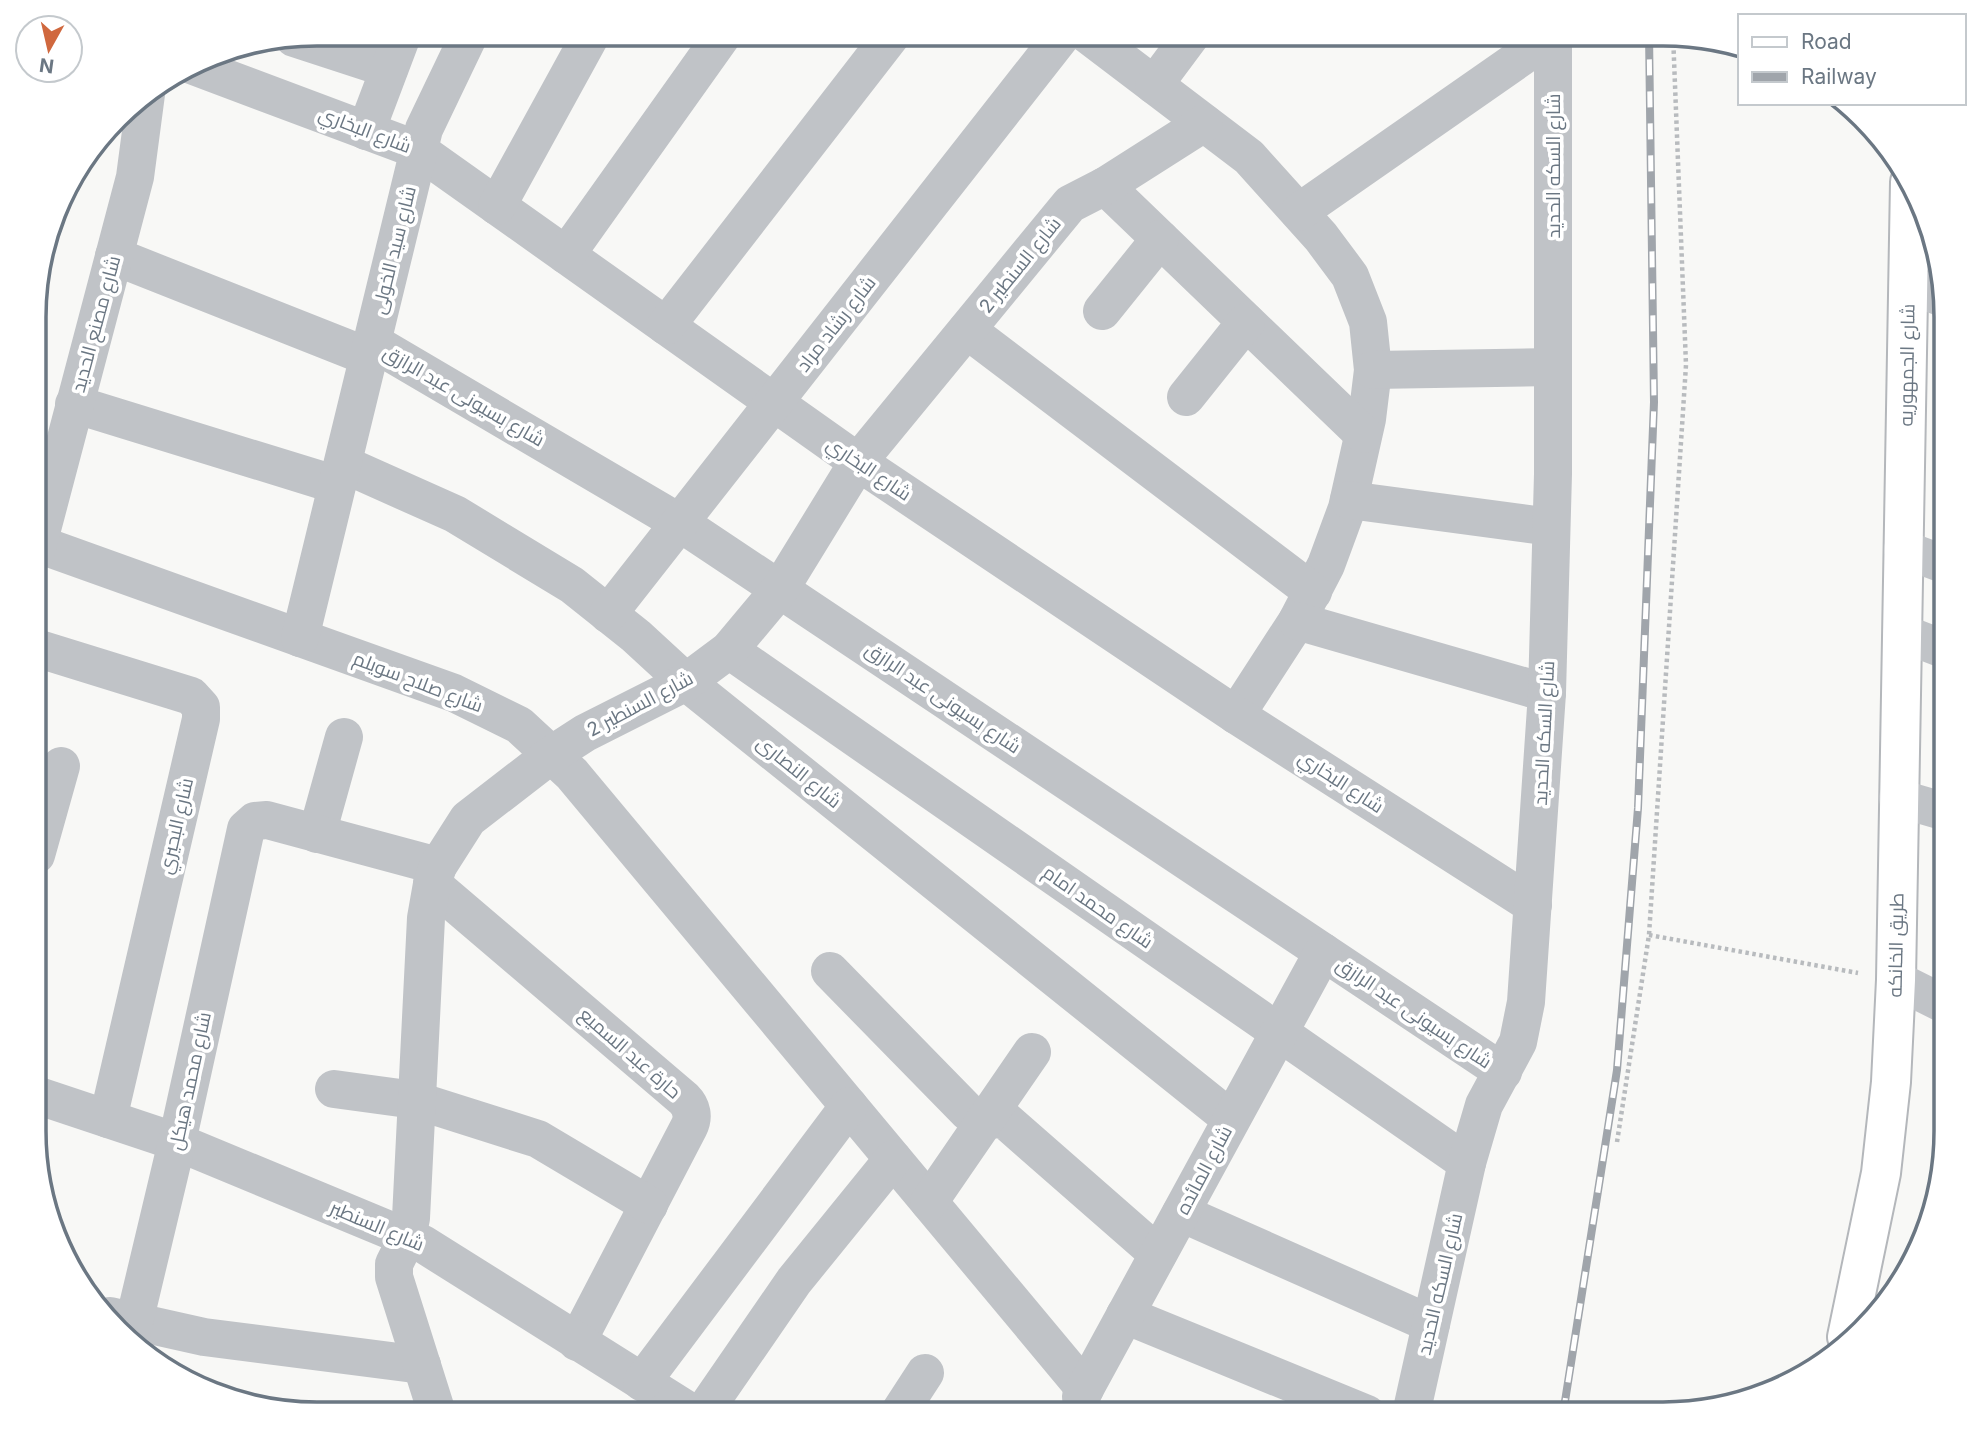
<svg xmlns="http://www.w3.org/2000/svg" width="1980" height="1447" viewBox="0 0 1980 1447" font-family="Inter,Cairo,sans-serif">
  <style>
    .lines { fill: none; stroke-linecap: round; stroke-linejoin: round }
    .major-casing { stroke: #b4b7bb; stroke-width: 42 }
    .path { stroke: #b8bbbe; stroke-width: 4.5; stroke-dasharray: 3.5 3.5; stroke-linecap: butt }
    .minor { stroke: #c0c3c7; stroke-width: 38 }
    .major { stroke: #fff; stroke-width: 38 }
    .rail-casing { stroke: #a0a5ab; stroke-width: 8 }
    .rail { stroke: #fff; stroke-width: 5; stroke-dasharray: 16; stroke-linecap: butt }
    .labels { text-anchor: middle; dominant-baseline: central; stroke-width: 7; stroke-linejoin: round; paint-order: stroke }
    .street-label { font-size: 19px; fill: #6b7783; stroke: #fff }
    .rim { fill: none; stroke: #6b7783; stroke-width: 3.5 }
  </style>
  <rect width="100%" height="100%" fill="#f8f8f6"/>
  <g class="lines">
    <defs>
      <polyline id="major" points="1847,1337 1881,1173 1891,1082 1896,980 1910,182"/>
    </defs>
    <use href="#major" class="major-casing"/>
    <g class="path">
      <polyline points="1649,935 1858,973"/>
      <polyline points="1617,1142 1649,935 1686,365 1673,34"/>
    </g>
    <g class="minor">
      <polyline points="1087,34 1249,157 1321,237 1350,276 1368,322 1373,370 1367,419 1347,508 1326,565 1297,621 1236,715"/>
      <polyline points="294,38 389,69"/>
      <polyline points="191,65 418,150 858,462 1236,715 1533,905"/>
      <polyline points="1154,85 1192,34"/>
      <polyline points="366,131 403,33"/>
      <polyline points="1105,186 1363,434"/>
      <polyline points="497,206 592,33"/>
      <polyline points="1299,212 1553,35"/>
      <polyline points="566,255 724,33"/>
      <polyline points="114,256 369,357"/>
      <polyline points="1908,285 1946,299"/>
      <polyline points="1102,311 1160,239"/>
      <polyline points="666,326 893,33"/>
      <polyline points="967,330 1313,592"/>
      <polyline points="372,342 680,523 1503,1072"/>
      <polyline points="1373,370 1553,367"/>
      <polyline points="1186,397 1246,322"/>
      <polyline points="74,404 337,485"/>
      <polyline points="343,464 455,514 572,585 636,636 686,682 1231,1119"/>
      <polyline points="1349,500 1551,527"/>
      <polyline points="38,544 454,693 519,725 572,774 1085,1389"/>
      <polyline points="1903,549 1946,565"/>
      <polyline points="36,552 135,177 146,94"/>
      <polyline points="608,614 1063,34"/>
      <polyline points="1297,621 1547,693"/>
      <polyline points="1902,633 1946,650"/>
      <polyline points="300,638 424,129 470,33"/>
      <polyline points="36,648 191,696 201,707 201,719 108,1119"/>
      <polyline points="729,650 1467,1163"/>
      <polyline points="1898,798 1946,812"/>
      <polyline points="317,834 344,737"/>
      <polyline points="36,855 61,766"/>
      <path d="M 432,884 L 684,1099 C 692,1107 694,1117 689,1127 L 577,1342"/>
      <polyline points="830,971 968,1112 980,1118 1005,1120 1158,1254"/>
      <polyline points="1896,980 1946,1005"/>
      <polyline points="334,1089 415,1100 538,1139 649,1205"/>
      <polyline points="36,1095 177,1142 423,1244 692,1413"/>
      <polyline points="929,1202 1032,1052"/>
      <polyline points="1181,1213 1431,1324"/>
      <polyline points="1125,1315 1367,1414"/>
      <polyline points="110,1316 204,1337 422,1365"/>
      <polyline points="130,1339 177,1142 246,829 255,821 267,820 438,866"/>
      <polyline points="642,1382 849,1106"/>
      <polyline points="1082,1409 1081,1396 1323,952"/>
      <polyline points="437,1413 394,1277 394,1264 407,1238 411,1218 426,918 432,884 438,866 468,819 551,755 585,733 686,682 729,650 780,589 858,462 1070,204 1105,186 1204,123"/>
      <polyline points="703,1413 794,1281 893,1159"/>
      <polyline points="899,1413 925,1373"/>
      <polyline points="1411,1414 1467,1163 1484,1105 1518,1042 1526,1002 1547,693 1553,474 1553,34"/>
    </g>
    <use href="#major" class="major"/>
    <defs>
      <polyline id="rail" points="1563,1414 1617,1070 1638,808 1654,402 1649,34"/>
    </defs>
    <use href="#rail" class="rail-casing"/>
    <use href="#rail" class="rail"/>
  </g>
  <g class="labels">
    <g class="street-label">
      <text transform="translate(365 130) rotate(21)">شارع البخاري</text>
      <text transform="translate(1553 166) rotate(-90)">شارع السكه الحديد</text>
      <text transform="translate(394 250) rotate(-76)">شارع سيد الخولى</text>
      <text transform="translate(1020 265) rotate(-51)">شارع السنطير 2</text>
      <text transform="translate(96 324) rotate(-75)">شارع مصنع الحديد</text>
      <text transform="translate(836 324) rotate(-52)">شارع رشاد مراد</text>
      <text transform="translate(1907 365) rotate(-89)">شارع الجمهوريه</text>
      <text transform="translate(464 396) rotate(30)">شارع بسيونى عبد الرازق</text>
      <text transform="translate(869 469) rotate(34)">شارع البخاري</text>
      <text transform="translate(418 682) rotate(21)">شارع صلاح سويلم</text>
      <text transform="translate(943 698) rotate(34)">شارع بسيونى عبد الرازق</text>
      <text transform="translate(640 704) rotate(-28)">شارع السنطير 2</text>
      <text transform="translate(1544 733) rotate(-87)">شارع السكه الحديد</text>
      <text transform="translate(799 772) rotate(39)">شارع النصارى</text>
      <text transform="translate(1341 782) rotate(33)">شارع البخاري</text>
      <text transform="translate(176 826) rotate(-77)">شارع البحيري</text>
      <text transform="translate(1098 907) rotate(35)">شارع محمد امام</text>
      <text transform="translate(1896 945) rotate(-89)">طريق الخانكه</text>
      <text transform="translate(1414 1013) rotate(34)">شارع بسيونى عبد الرازق</text>
      <text transform="translate(630 1053) rotate(41)">حارة عبد السميع</text>
      <text transform="translate(190 1081) rotate(-78)">شارع محمد هيكل</text>
      <text transform="translate(1204 1170) rotate(-62)">شارع المائده</text>
      <text transform="translate(377 1226) rotate(23)">شارع السنطير</text>
      <text transform="translate(1440 1284) rotate(-77)">شارع السكه الحديد</text>
    </g>
  </g>
  <path d="M0 0H1980V1447H0ZM317 46H1663A271 271 0 0 1 1934 317V1131A271 271 0 0 1 1663 1402H317A271 271 0 0 1 46 1131V317A271 271 0 0 1 317 46Z" fill="#fff" fill-rule="evenodd"/>
  <path class="rim" d="M317 46H1663A271 271 0 0 1 1934 317V1131A271 271 0 0 1 1663 1402H317A271 271 0 0 1 46 1131V317A271 271 0 0 1 317 46Z"/>
  <rect x="1738" y="14" width="228" height="91" fill="#ffffff" stroke="#c4c9cd" stroke-width="2"/>
  <rect x="1752" y="37" width="35" height="10" fill="#ffffff" stroke="#c4c9cd" stroke-width="2"/>
  <text x="1801" y="49" font-size="21" fill="#6b7783">Road</text>
  <rect x="1752" y="72" width="35" height="10" fill="#a0a5ab" stroke="#c4c9cd" stroke-width="2"/>
  <text x="1801" y="84" font-size="21" fill="#6b7783">Railway</text>
  <g transform="translate(49 49) rotate(188)"><circle r="33" fill="#ffffff" stroke="#c4c9cd" stroke-width="2"/>
  <path d="M0-5L12 26L0 18L-12 26Z" fill="#d0683e"/>
  <text y="-10" font-size="19" font-weight="bold" text-anchor="middle" fill="#6b7783">N</text>
  </g>
</svg>
